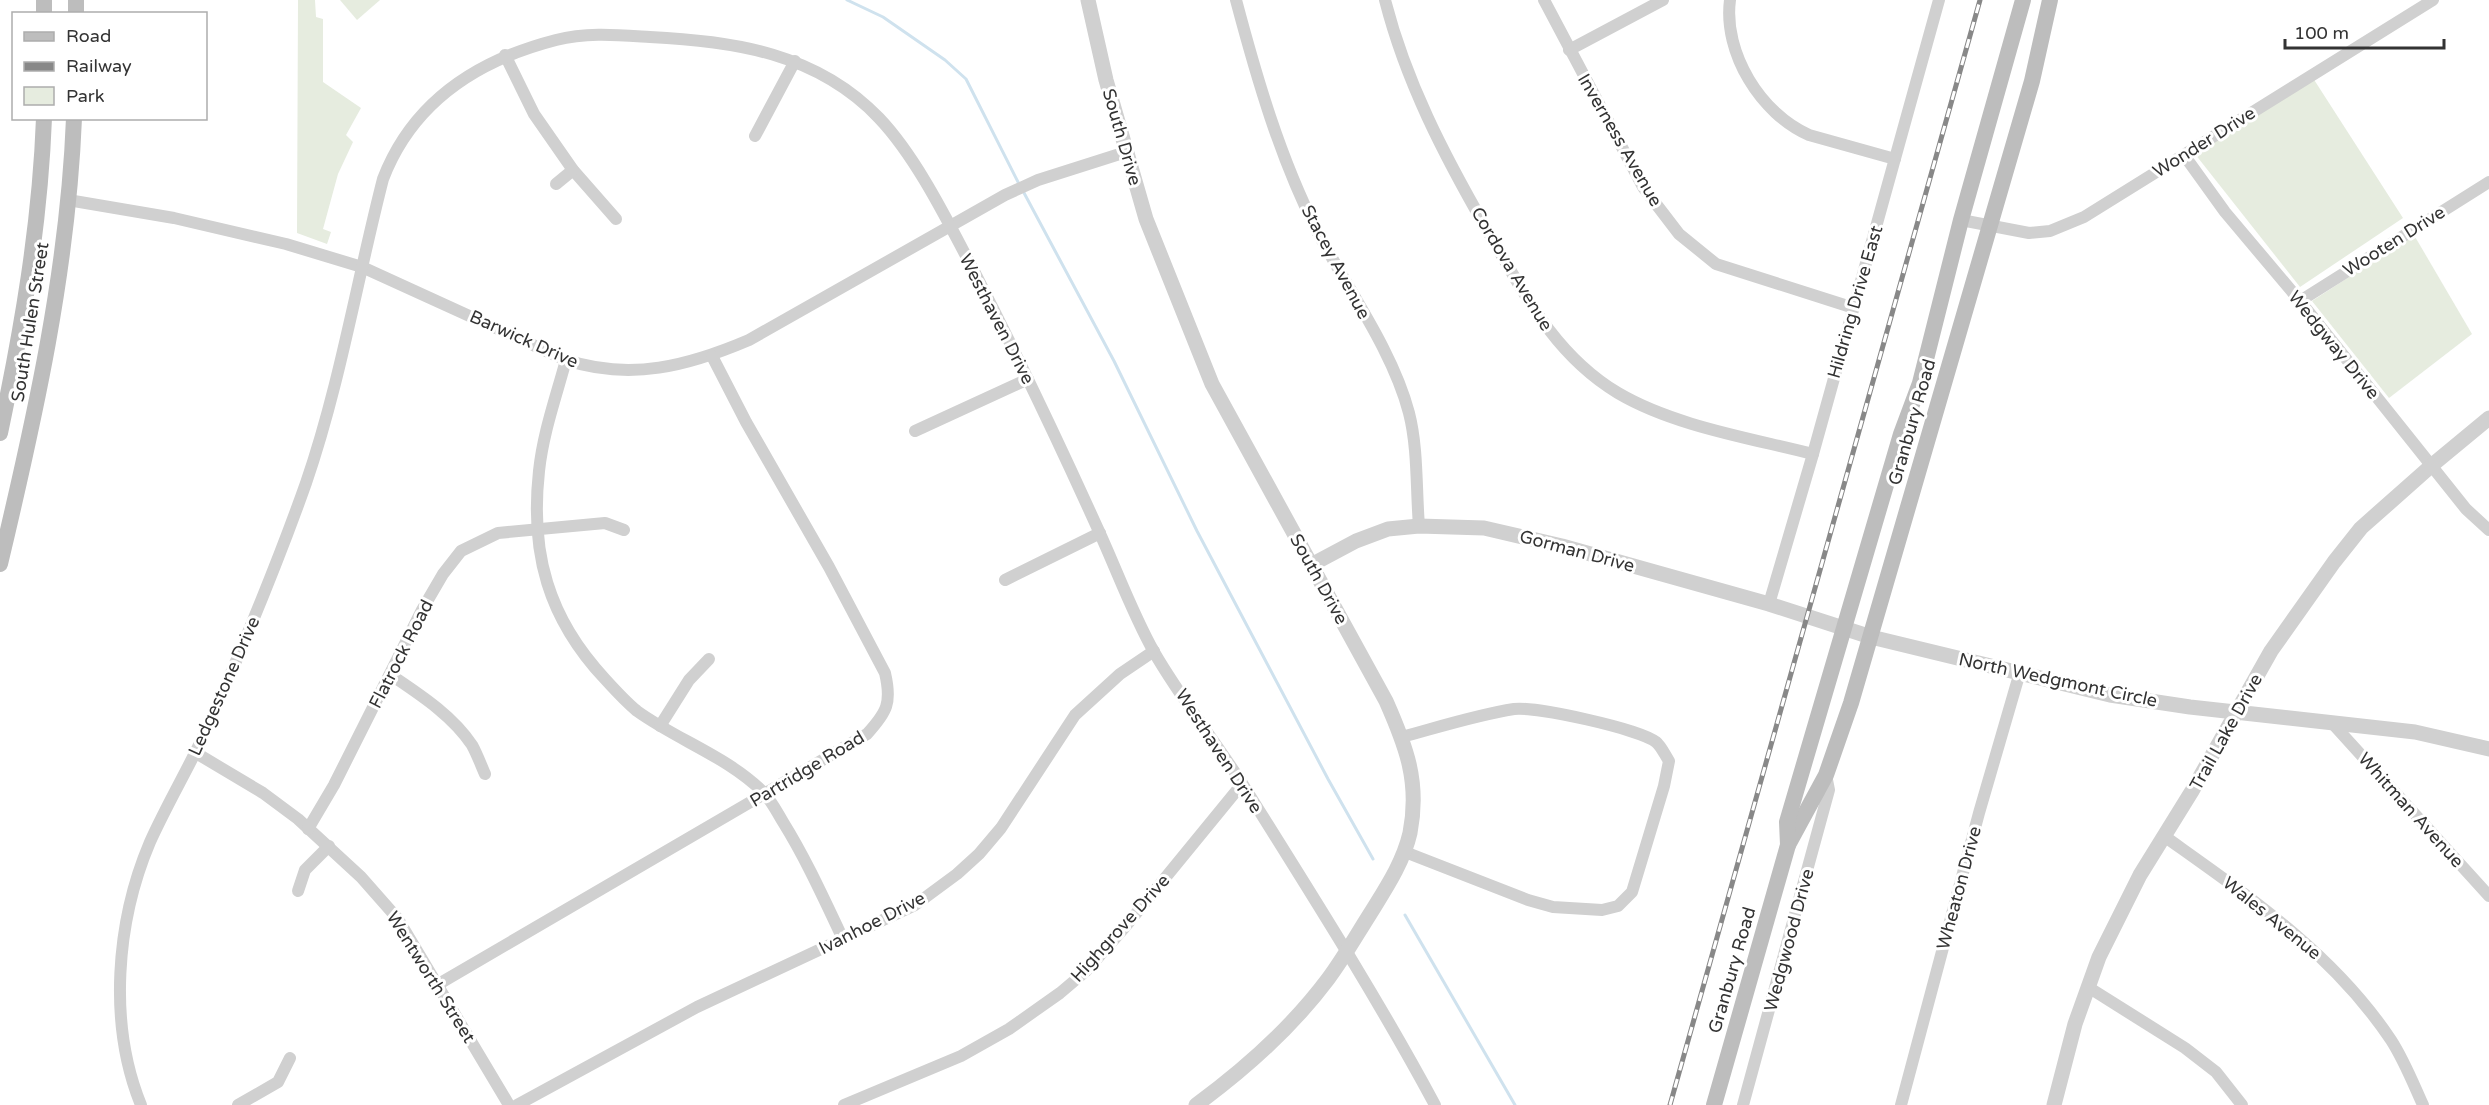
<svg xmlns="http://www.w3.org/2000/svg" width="2489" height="1105" viewBox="0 0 2489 1105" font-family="'Varela Round',sans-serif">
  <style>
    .green { fill: #e6ecdf }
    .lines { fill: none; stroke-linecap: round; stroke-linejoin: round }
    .stream { stroke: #cfe2ee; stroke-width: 3 }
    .minor { stroke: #d0d0d0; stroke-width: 12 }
    .tertiary { stroke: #d0d0d0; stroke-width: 15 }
    .secondary { stroke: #bdbdbd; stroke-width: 16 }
    .rail-casing { stroke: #888; stroke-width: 5 }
    .rail { stroke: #fff; stroke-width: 3; stroke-dasharray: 9; stroke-linecap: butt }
    .labels { text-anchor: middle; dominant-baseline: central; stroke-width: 6; stroke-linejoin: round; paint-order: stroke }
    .street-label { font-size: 18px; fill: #333; stroke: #fff }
  </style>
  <rect width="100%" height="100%" fill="#fff"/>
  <g class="green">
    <polygon points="298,0 315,0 316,17 323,19 323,82 361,108 346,135 353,142 338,174 323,229 331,232 327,244 297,233"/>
    <polygon points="340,0 380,0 357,20"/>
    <polygon points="2311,75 2403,218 2300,287 2195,154"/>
    <polygon points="2414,235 2472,334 2389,398 2312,301"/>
  </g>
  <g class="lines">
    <g class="stream">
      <polyline points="847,0 883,17 945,60 966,79 1020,186"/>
      <polyline points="1023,191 1114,361 1197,531 1328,779 1373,859"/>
      <polyline points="1405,915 1515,1105"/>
    </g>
    <g class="minor">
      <path d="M 1236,0 C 1257,79 1280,158 1317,231 C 1347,288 1393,351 1409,413 C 1418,448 1416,489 1419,526"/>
      <path d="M 1385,0 C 1406,82 1444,155 1486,228 C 1523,291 1553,354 1618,393 C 1674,426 1750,438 1813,454"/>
      <polyline points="1544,0 1643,187 1679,234 1716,264 1854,308"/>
      <path d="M 1730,0 C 1723,53 1761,114 1809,135 L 1895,159"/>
      <polyline points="1569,50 1663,0"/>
      <polyline points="505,55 534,114 573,170 616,219"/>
      <polyline points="755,136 795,61"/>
      <polyline points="2184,155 2225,212 2300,301 2466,509 2489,530"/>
      <polyline points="556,184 573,170"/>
      <path d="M 68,200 L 174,218 L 286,244 L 362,267 L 566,360 C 631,381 688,366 749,340 L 1005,195 L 1038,180 L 1126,152"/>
      <polyline points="1961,220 2029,233 2050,231 2084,217 2433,0"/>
      <polyline points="2300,301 2489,182"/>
      <path d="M 566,360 C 556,397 543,433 539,471 C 530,553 548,618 605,679 C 615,690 626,702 637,711 C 677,740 728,757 763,792 C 771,800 777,812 783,822 C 806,859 824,899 843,939"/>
      <polyline points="915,431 1028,379"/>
      <polyline points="1005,580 1100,533"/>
      <polyline points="1769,604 1813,454 1939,0"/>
      <path d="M 391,675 C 419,694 452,715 472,745 C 477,754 481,765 485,774"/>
      <polyline points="2333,724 2489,896"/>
      <polyline points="660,726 689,680 709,659"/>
      <path d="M 1402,737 C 1439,727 1476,715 1514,709 C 1535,706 1640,729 1656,742 C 1661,746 1665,755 1669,761 L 1664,786 L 1632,892 L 1618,906 L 1602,910 L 1553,907 L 1528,900 L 1405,852"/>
      <polyline points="196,753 263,793 298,819 361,877 398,919 509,1105"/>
      <polyline points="308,829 334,785 422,610 443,574 461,551 498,533 605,523 624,530"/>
      <path d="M 2164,836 C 2248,896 2333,953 2391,1040 C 2404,1060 2413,1083 2423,1105"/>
      <polyline points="298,891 305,870 329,846"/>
      <path d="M 437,985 L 867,734 C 887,712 892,703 885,673 L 829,567 L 746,422 L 712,356"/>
      <polyline points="2088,987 2185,1048 2216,1072 2242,1105"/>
      <path d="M 141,1105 C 108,1024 116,922 150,842 C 168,802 191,764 209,724 C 244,644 277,565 306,483 C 340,384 357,280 383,179 C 413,101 478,60 556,40 C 587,32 618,35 650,37 C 734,41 817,53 879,118 C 917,158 948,222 974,271 C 1017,355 1058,441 1097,527 C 1116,568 1132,613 1154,652 C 1181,699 1216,742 1245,788 C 1310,892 1377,997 1435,1105"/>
      <polyline points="238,1105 278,1082 290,1058"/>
      <polyline points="517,1105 697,1007 915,905 957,874 979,854 1001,828 1075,715 1120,674 1154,651"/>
      <polyline points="844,1105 961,1056 1009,1029 1060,993 1086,971 1125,927 1242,784"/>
      <polyline points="1743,1105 1829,790 1826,775"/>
      <polyline points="1901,1105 1979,813 2020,672"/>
    </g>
    <g class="tertiary">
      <path d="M 1088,0 L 1106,80 L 1146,219 L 1212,384 L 1386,701 C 1406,746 1420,782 1410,833 C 1403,863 1386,888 1370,914 C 1356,936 1343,959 1328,979 C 1292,1027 1244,1070 1196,1105"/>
      <polyline points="1311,565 1356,541 1388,529 1419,526 1484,528 1562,546 1769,604 1871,637 2110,695 2190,707 2415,732 2489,749"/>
      <polyline points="2054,1105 2075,1024 2099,957 2140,875 2192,791 2271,651 2334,562 2361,528 2431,466 2489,418"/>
    </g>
    <g class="secondary">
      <polyline points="44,14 44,0"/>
      <polyline points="76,14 76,0"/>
      <path d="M 0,433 C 22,329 40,225 44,118"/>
      <path d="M 0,564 C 35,417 68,270 74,118"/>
      <polyline points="1788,845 1826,775 1851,703 2032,81 2050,0"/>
      <polyline points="1714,1105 1788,845 1787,822 1901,434 1920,383 1961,220 2023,0"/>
    </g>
    <defs>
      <polyline id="rail" points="1670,1105 1980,0"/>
    </defs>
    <use href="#rail" class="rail-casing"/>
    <use href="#rail" class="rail"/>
  </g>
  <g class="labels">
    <g class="street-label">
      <text transform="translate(1122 137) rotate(74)">South Drive</text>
      <text transform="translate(1620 140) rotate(60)">Inverness Avenue</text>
      <text transform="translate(2204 142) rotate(-32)">Wonder Drive</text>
      <text transform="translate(2394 241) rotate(-32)">Wooten Drive</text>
      <text transform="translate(1336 262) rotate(62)">Stacey Avenue</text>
      <text transform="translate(1512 269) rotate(59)">Cordova Avenue</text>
      <text transform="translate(1855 302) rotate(-74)">Hildring Drive East</text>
      <text transform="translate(997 319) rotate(63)">Westhaven Drive</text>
      <text transform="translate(30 322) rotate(-81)">South Hulen Street</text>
      <text transform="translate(524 339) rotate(24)">Barwick Drive</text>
      <text transform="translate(2334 345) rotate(51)">Wedgway Drive</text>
      <text transform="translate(1912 422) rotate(-74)">Granbury Road</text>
      <text transform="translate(1577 551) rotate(15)">Gorman Drive</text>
      <text transform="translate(1319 579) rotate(61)">South Drive</text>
      <text transform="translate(401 654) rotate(-63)">Flatrock Road</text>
      <text transform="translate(2058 680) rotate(12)">North Wedgmont Circle</text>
      <text transform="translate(224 686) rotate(-66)">Ledgestone Drive</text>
      <text transform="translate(2226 732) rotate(-61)">Trail Lake Drive</text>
      <text transform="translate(1219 751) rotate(57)">Westhaven Drive</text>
      <text transform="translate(807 769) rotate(-31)">Partridge Road</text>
      <text transform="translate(2411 810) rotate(48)">Whitman Avenue</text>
      <text transform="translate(1959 888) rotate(-75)">Wheaton Drive</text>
      <text transform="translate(2272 918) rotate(39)">Wales Avenue</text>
      <text transform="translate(872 923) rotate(-27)">Ivanhoe Drive</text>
      <text transform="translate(1120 928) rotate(-48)">Highgrove Drive</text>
      <text transform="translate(1789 940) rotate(-75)">Wedgwood Drive</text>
      <text transform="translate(1732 970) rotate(-74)">Granbury Road</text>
      <text transform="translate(431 977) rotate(58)">Wentworth Street</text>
    </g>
  </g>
  <rect x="12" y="12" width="195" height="108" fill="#ffffff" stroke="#adadad" stroke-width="1.5"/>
  <rect x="24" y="32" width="30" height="9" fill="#bdbdbd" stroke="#adadad" stroke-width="1.5"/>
  <text x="66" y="42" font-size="18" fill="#333333">Road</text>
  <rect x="24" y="62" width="30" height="9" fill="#888888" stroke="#adadad" stroke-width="1.5"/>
  <text x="66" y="72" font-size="18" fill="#333333">Railway</text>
  <rect x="24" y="87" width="30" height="18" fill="#e6ecdf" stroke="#adadad" stroke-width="1.5"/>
  <text x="66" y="102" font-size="18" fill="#333333">Park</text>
  <path d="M2285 39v9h159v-9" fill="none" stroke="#333333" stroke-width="3"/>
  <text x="2294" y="39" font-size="18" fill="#333333" stroke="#ffffff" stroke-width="4.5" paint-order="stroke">100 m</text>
</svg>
